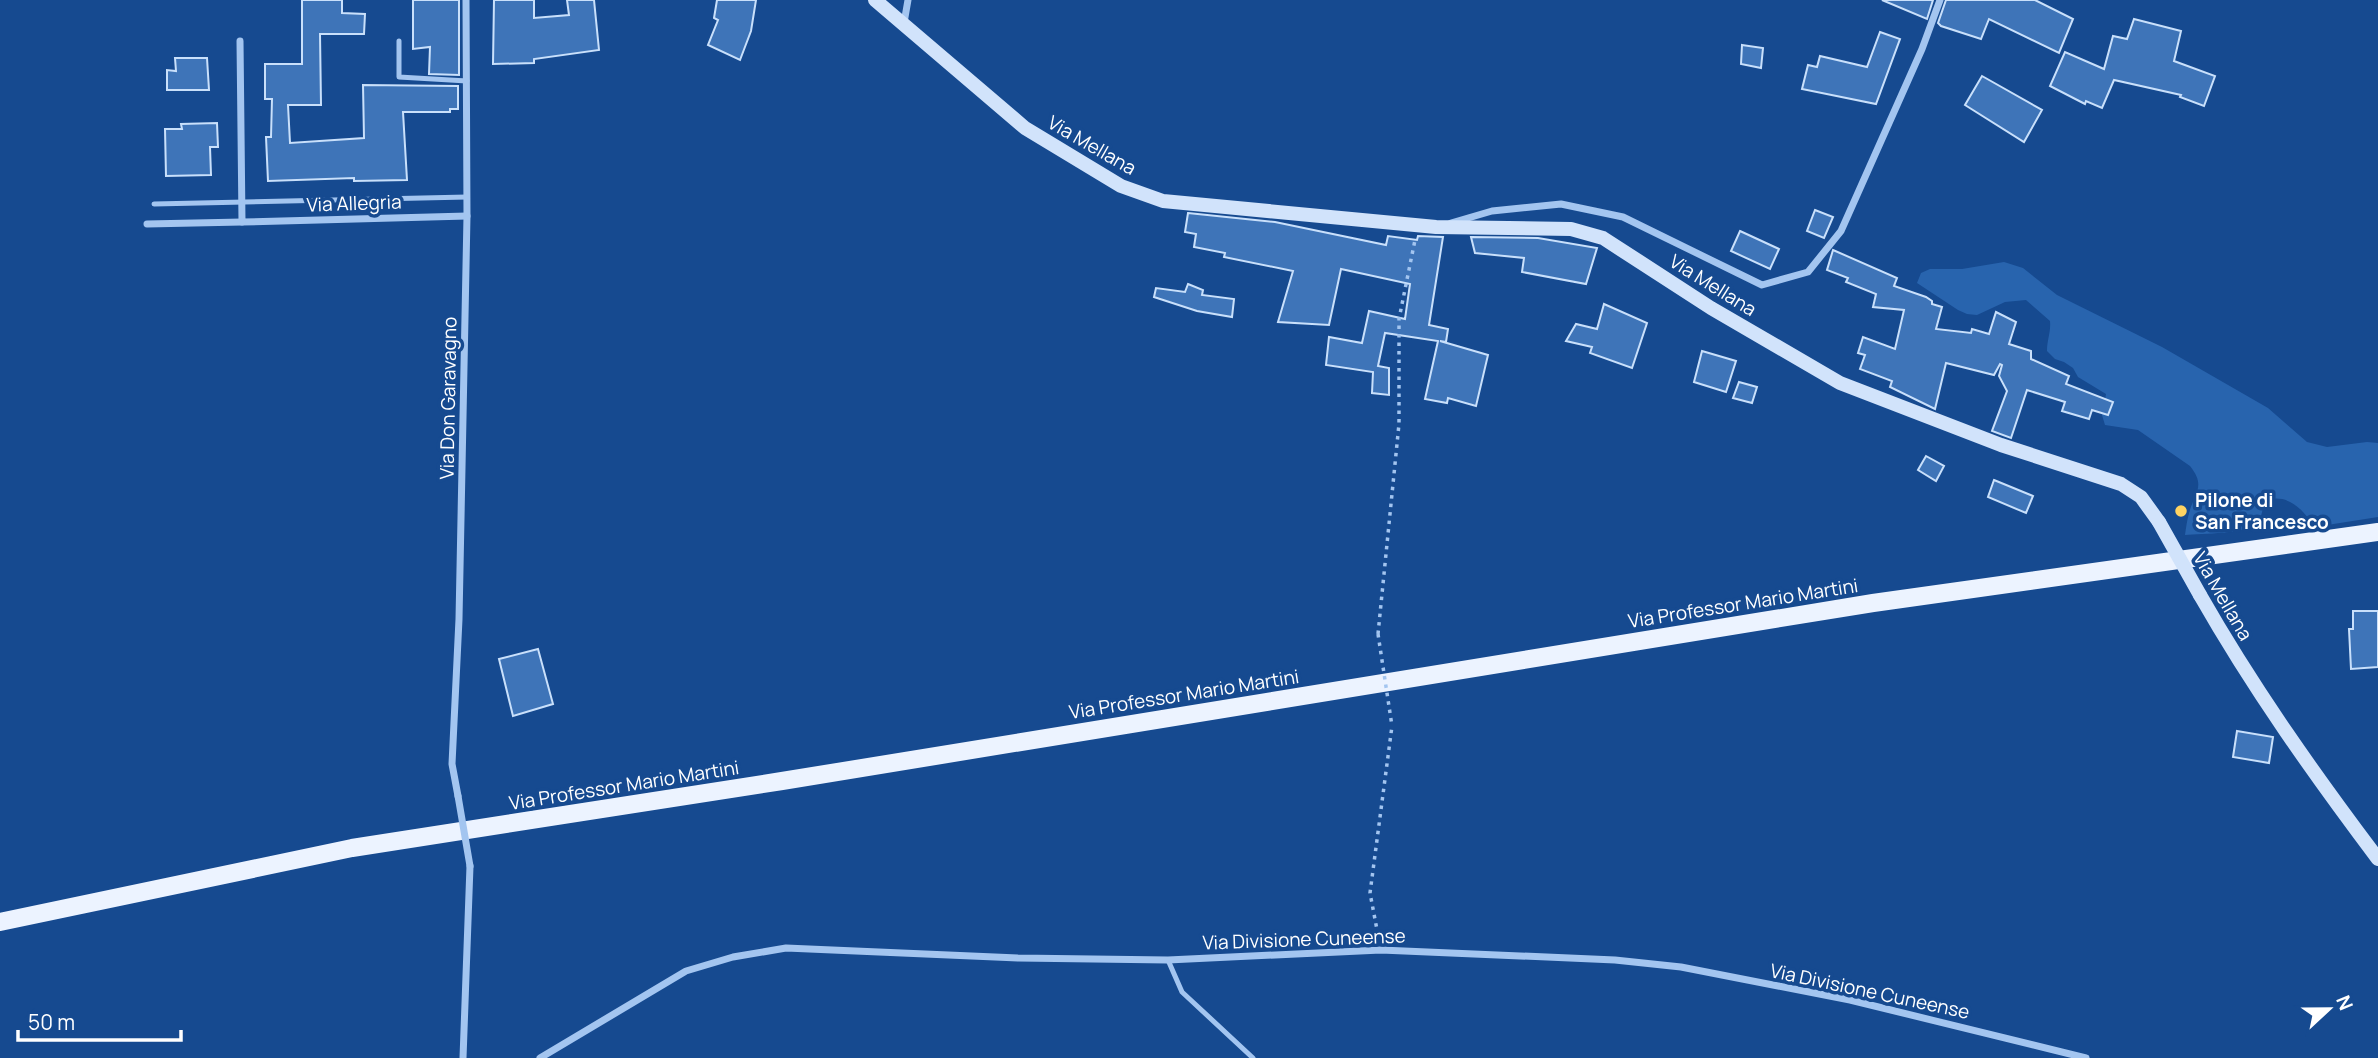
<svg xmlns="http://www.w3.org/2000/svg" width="2378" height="1058" viewBox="0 0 2378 1058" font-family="Manrope,sans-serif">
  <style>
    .green { fill: #2864ae }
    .building { fill: #3e74b8; stroke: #c9e0fb; stroke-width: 2 }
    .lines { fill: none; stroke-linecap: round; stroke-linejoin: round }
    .path { stroke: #a3c5f0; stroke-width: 3.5; stroke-dasharray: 3.5 5; stroke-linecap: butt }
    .lane { stroke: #a3c5f0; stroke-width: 5 }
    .street { stroke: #a3c5f0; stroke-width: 7 }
    .secondary { stroke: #d1e3fb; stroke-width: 14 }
    .primary { stroke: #ecf3ff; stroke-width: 18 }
    .path-bridge { stroke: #a3c5f0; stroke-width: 3.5; stroke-dasharray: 3.5 5; stroke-linecap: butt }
    .street-bridge { stroke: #a3c5f0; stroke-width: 7 }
    .secondary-bridge { stroke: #d1e3fb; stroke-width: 14 }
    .poi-dot { fill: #ffd362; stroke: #164a90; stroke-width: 2.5 }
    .labels { text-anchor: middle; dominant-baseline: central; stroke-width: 7; stroke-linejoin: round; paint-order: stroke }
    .street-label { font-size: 19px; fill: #fff; stroke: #164a90 }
    .poi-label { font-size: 19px; font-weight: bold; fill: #fff; stroke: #164a90; text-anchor: start }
  </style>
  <rect width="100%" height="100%" fill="#164a90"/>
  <path class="green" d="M 2004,262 L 2023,268 L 2057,295 L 2162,347 L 2268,408 L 2307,442 L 2327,447 L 2367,442 L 2378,443 L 2378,517 L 2308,528 L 2308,518 C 2297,503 2282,494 2264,501 C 2263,507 2262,517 2258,522 C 2246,535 2202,533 2185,535 C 2186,528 2187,520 2189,513 C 2195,492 2206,486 2190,466 L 2138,430 L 2105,425 L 2102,415 L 2106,394 L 2078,377 L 2073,368 L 2064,362 L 2055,359 L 2047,351 C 2047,340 2051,332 2050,321 L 2026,300 L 2005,302 L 1977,315 L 1967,314 L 1958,310 L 1917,283 L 1921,273 L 1930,269 L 1962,269 Z"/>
  <g class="building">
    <polygon points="302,0 342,0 342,13 365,14 364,34 320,34 321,105 288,105 290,143 364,138 363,85 458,86 458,109 450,109 450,112 403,112 407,180 354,181 354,178 268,181 266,137 271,137 272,99 265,99 265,64 302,64"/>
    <polygon points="413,0 459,0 459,75 429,74 430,47 413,49"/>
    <polygon points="494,0 534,0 534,18 569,15 567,0 594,0 599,50 534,59 534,63 493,64"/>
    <polygon points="717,0 756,0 751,31 740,60 708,45 718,20 714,18"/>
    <polygon points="1882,0 1933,0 1927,19"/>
    <polygon points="1946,0 2035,0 2073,19 2059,53 1989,19 1981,39 1941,26 1938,23"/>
    <polygon points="2134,19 2181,31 2174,61 2215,76 2204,106 2180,97 2181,95 2114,80 2102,108 2086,101 2085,104 2050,86 2065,52 2104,69 2113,36 2127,39"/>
    <polygon points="1880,32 1900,39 1876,104 1802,89 1808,65 1817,67 1820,56 1867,67"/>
    <polygon points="1742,45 1763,48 1761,68 1741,64"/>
    <polygon points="175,58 207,58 209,90 167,90 167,70 176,71"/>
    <polygon points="1982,76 2042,110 2024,142 1965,105"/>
    <polygon points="217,123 218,147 210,147 211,175 166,176 165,129 182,129 181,124"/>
    <polygon points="1815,210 1833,217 1824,238 1807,231"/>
    <polygon points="1188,213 1275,222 1386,245 1388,236 1417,240 1418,236 1443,237 1429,325 1448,329 1446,342 1440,341 1488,355 1476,406 1448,398 1447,403 1425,399 1438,341 1385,333 1378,366 1389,368 1389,395 1372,393 1373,372 1326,365 1329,337 1362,343 1369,311 1405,319 1410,284 1341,269 1329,325 1278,322 1293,271 1224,257 1225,253 1194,247 1196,234 1185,232"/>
    <polygon points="1740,231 1779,249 1770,269 1731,251"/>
    <polygon points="1471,237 1538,238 1597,248 1586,284 1522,272 1524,258 1475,253"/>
    <polygon points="1833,250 1897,278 1894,286 1926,297 1932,301 1932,304 1942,307 1936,329 1971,333 1972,329 1989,334 1996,312 2016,322 2009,344 2031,351 2031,359 2069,376 2066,384 2113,402 2108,415 2092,410 2089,419 2062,411 2065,402 2027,390 2011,438 1992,431 2007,391 1999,376 2002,365 2000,364 1994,375 1946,363 1935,409 1890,387 1892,381 1860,369 1865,355 1858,353 1863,337 1895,349 1904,310 1873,307 1876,294 1846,282 1848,278 1827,270"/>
    <polygon points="1188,284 1203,290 1202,295 1234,299 1232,317 1197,311 1154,297 1156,288 1185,292"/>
    <polygon points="1604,304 1647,323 1632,368 1590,353 1592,347 1566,341 1576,324 1597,329"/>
    <polygon points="1702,351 1736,361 1726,392 1694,382"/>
    <polygon points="1739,382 1757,387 1752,403 1733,398"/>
    <polygon points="1926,456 1944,466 1936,481 1918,470"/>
    <polygon points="1994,480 2033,496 2026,513 1988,497"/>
    <polygon points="2353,611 2378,611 2378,667 2351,669 2349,629 2353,629"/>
    <polygon points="538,649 553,704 513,716 499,659"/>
    <polygon points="2237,731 2273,737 2269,763 2233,757"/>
  </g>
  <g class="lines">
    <g class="path">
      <polyline points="1378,634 1399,424 1399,319 1415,240"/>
      <polyline points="1378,935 1370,893 1392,726"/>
    </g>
    <g class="lane">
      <polyline points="399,41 399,77 467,81"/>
      <polyline points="154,204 467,197"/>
      <polyline points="1168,960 1182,992 1253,1058"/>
    </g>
    <g class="street">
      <polyline points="904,23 908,0"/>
      <polyline points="240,41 242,222 467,216"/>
      <polyline points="1451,223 1492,211 1561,204 1623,217 1762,285 1808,272 1841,231 1922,49 1940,0"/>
      <polyline points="147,224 242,222"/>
      <polyline points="458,796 452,764 459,619 467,216 466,0"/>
      <polyline points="463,1058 470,866"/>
      <polyline points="540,1058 686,971 733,957 786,948 1018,958 1168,960 1381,950 1615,960 1681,967 1850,1000 2086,1058"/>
    </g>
    <g class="secondary">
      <polyline points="875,0 1025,128 1121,186 1163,201 1436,227 1571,229 1603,238 1711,308 1840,383 2001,445 2121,484 2141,497 2159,522"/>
      <path d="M 2200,595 C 2253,688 2314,774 2378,859"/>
    </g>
    <polyline class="primary" points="0,922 352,848 782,781 1873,603 2378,532"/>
    <polyline class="path-bridge" points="1378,634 1392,726"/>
    <polyline class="street-bridge" points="458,796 470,866"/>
    <polyline class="secondary-bridge" points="2159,522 2200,595"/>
  </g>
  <circle class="poi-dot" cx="2181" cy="511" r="7"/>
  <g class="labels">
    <g class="street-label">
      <text transform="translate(1092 145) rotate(30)">Via Mellana</text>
      <text transform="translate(354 203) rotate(-2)">Via Allegria</text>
      <text transform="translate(1713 285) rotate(32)">Via Mellana</text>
      <text transform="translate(448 398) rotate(-89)">Via Don Garavagno</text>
      <text transform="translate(2223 596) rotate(60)">Via Mellana</text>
      <text transform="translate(1743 603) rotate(-9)">Via Professor Mario Martini</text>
      <text transform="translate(1184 694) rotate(-9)">Via Professor Mario Martini</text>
      <text transform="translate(624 785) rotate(-9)">Via Professor Mario Martini</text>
      <text transform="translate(1304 939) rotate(-2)">Via Divisione Cuneense</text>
      <text transform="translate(1870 991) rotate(12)">Via Divisione Cuneense</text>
    </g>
    <g class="poi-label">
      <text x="2195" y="500">Pilone di<tspan x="2195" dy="22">San Francesco</tspan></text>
    </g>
  </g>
  <g transform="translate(2329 1009) rotate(68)" stroke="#164a90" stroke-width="5" paint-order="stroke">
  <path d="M0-5L12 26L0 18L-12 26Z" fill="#ffffff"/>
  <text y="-10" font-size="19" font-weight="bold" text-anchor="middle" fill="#ffffff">N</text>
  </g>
  <path d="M18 1030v10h163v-10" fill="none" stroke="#ffffff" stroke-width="3.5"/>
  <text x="28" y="1030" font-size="21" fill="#ffffff" stroke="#164a90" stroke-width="5" paint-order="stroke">50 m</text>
</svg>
